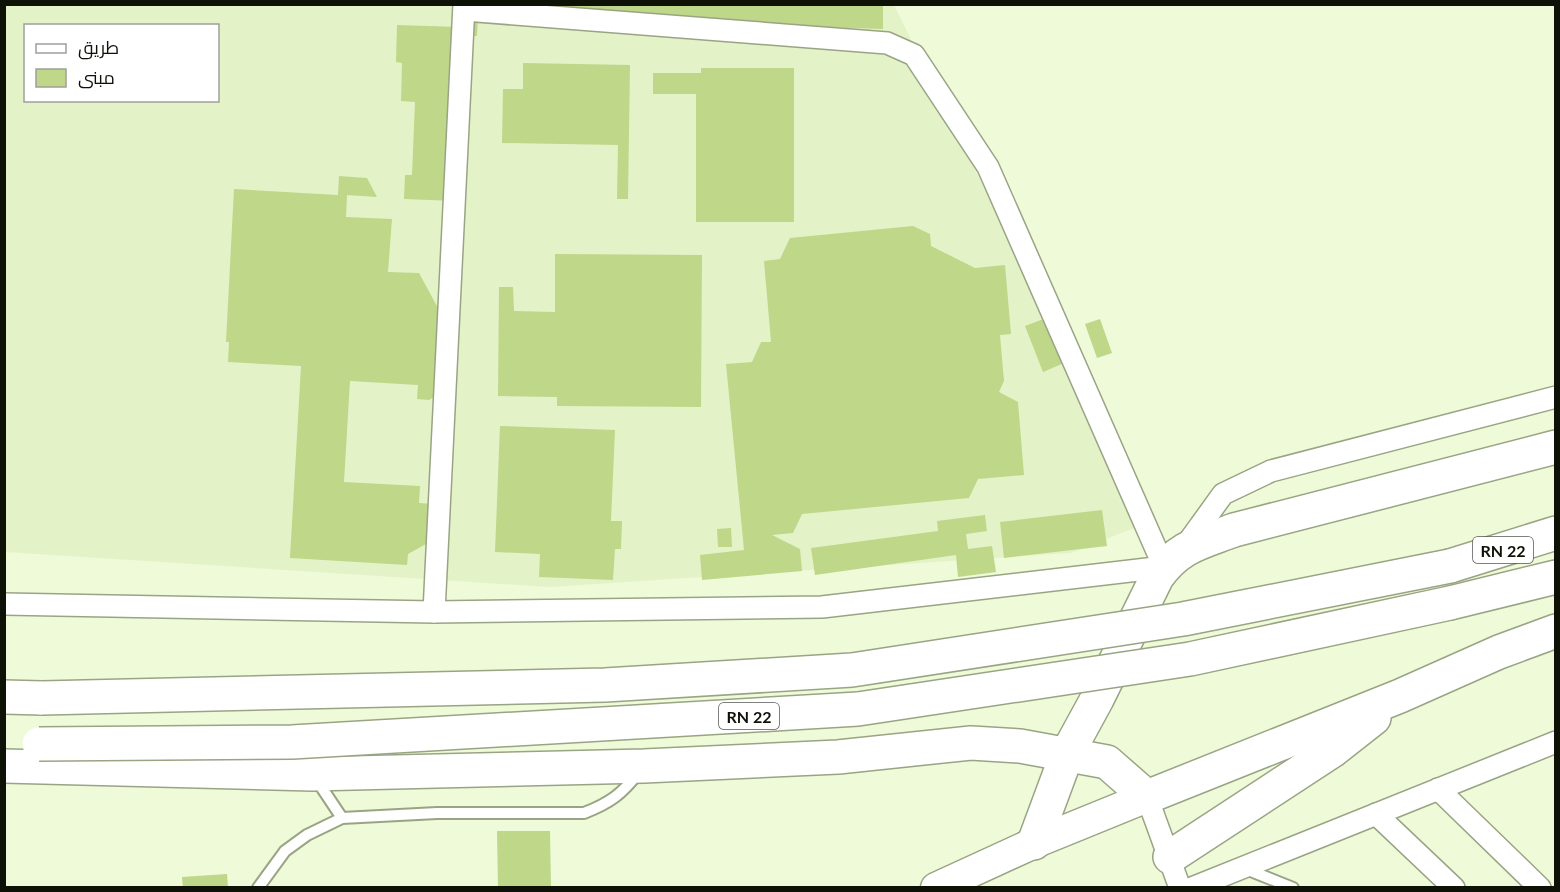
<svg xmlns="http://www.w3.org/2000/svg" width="1560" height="892" viewBox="0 0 1560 892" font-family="Lato,Cairo,sans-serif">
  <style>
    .built { fill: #e4f2c8; fill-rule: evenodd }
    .building { fill: #bed789 }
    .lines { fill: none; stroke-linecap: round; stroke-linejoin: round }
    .service-casing { stroke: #99a484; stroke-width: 14 }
    .minor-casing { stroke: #99a484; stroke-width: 24 }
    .secondary-casing { stroke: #99a484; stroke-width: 33 }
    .trunk-casing { stroke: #99a484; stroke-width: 36 }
    .service { stroke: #fff; stroke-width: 10 }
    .minor { stroke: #fff; stroke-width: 21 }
    .secondary { stroke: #fff; stroke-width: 30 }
    .trunk { stroke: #fff; stroke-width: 33 }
    .trunk-bridge-casing { stroke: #99a484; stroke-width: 36; stroke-linecap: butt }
    .trunk-bridge { stroke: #fff; stroke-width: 33 }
    .labels { text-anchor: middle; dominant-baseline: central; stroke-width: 6; stroke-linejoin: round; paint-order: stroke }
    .shield { fill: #fff; stroke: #565851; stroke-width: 1.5 }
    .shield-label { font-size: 16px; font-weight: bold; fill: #0e1106 }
  </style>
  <rect width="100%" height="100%" fill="#eefad8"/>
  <path class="built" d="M 4,5 L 894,5 L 1149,522 L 1071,553 L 550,587 L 5,552 ZM 26,26 L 218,26 L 218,100 L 26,100 Z"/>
  <g class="building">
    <polygon points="519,4 883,4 883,29 518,18"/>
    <polygon points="478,17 477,36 462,36 455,201 404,199 405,175 412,175 415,102 401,101 402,63 396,62 397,25 459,27"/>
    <polygon points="523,63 630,65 628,199 617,199 618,145 502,143 503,89 523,89"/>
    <polygon points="701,68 794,68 794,222 696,222 696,94 653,94 653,73 701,73"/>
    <polygon points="339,176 367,178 377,197 347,195 346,217 392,219 388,272 419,273 445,321 441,393 429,400 417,399 418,385 350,381 344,482 420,486 419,503 436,504 444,534 408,554 407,565 290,558 301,366 228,362 229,342 226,342 234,189 338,195"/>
    <polygon points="913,226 930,234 931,246 975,268 1005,265 1011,334 1000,335 1004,381 999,392 1018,402 1024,475 978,479 969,498 802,514 793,533 772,535 800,549 802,571 702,580 700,555 744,550 726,364 752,362 761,342 771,342 764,261 780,259 790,238"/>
    <polygon points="555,254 702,255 701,407 557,406 557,397 498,396 499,287 513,287 514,311 555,312"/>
    <polygon points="1046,318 1064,363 1043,372 1025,326"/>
    <polygon points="1100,319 1112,353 1097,358 1085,324"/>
    <polygon points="500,426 615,430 611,521 622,521 621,549 615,549 613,580 539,577 540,554 495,552"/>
    <polygon points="1102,510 1107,546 1004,558 1000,522"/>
    <polygon points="985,515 987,531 966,534 968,549 992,546 996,572 958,577 956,555 815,575 811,548 938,531 937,521"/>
    <polygon points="731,528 732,547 718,547 717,529"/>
    <polygon points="497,831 550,831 551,888 498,888"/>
    <polygon points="227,874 228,888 183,888 182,877"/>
  </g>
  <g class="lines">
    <defs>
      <g id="service">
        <path d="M 316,779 L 342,818 L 437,813 L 584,813 C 610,803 622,794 639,772"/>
        <polyline points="1246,869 1293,888"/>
        <polyline points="258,888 285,851 307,835 342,818"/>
      </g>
      <g id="minor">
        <polyline points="1184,548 1223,494 1271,471 1556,397"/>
        <polyline points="4,604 434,612 822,607 1164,567 988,167 914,55 887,43 464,10"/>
        <polyline points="434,612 464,4"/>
        <polyline points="1438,789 1540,888"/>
        <polyline points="1147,797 1180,888"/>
        <polyline points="1376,814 1454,888"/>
        <polyline points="1192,888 1556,742"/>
      </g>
      <polyline id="secondary" points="936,888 1034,843 1147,797"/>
      <g id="trunk">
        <polyline points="1450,566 1556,533"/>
        <polyline points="1450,603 1556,577"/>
        <polyline points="4,697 42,698"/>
        <polyline points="4,766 312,774 644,766 838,757 971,743 1020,746 1107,762 1147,797 1400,696 1499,652 1556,631"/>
        <path d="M 1034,843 L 1067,754 L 1097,699 L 1157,577 C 1179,546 1200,543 1234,530 L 1556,447"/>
        <polyline points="1170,857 1332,751 1374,718"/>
      </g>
    </defs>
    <use href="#service" class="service-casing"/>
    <use href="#minor" class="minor-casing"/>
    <use href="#secondary" class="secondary-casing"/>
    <use href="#trunk" class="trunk-casing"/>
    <use href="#service" class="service"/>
    <use href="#minor" class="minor"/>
    <use href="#secondary" class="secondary"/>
    <use href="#trunk" class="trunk"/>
    <defs>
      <g id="trunk-bridge">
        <polyline points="42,698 605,685 852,670 1183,619 1450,566"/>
        <polyline points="39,744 292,742 858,709 1190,659 1450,603"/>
      </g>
    </defs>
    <use href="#trunk-bridge" class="trunk-bridge-casing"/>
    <use href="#trunk-bridge" class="trunk-bridge"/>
  </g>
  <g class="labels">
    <g class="shield">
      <rect x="1473" y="537" width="60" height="26" rx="4.5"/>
      <rect x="719" y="703" width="60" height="26" rx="4.5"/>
    </g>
    <g class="shield-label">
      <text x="1503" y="550">RN 22</text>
      <text x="749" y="716">RN 22</text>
    </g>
  </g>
  <rect width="1560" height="892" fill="none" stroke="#0e1106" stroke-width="12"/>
  <rect x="24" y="24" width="195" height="78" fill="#ffffff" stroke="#9fa09b" stroke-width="1.5"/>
  <rect x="36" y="44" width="30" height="9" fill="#ffffff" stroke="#9fa09b" stroke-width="1.5"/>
  <text x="78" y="54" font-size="18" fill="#0e1106">طريق</text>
  <rect x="36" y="69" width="30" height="18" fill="#bed789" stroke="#9fa09b" stroke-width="1.5"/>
  <text x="78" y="84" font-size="18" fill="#0e1106">مبنى</text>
</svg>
